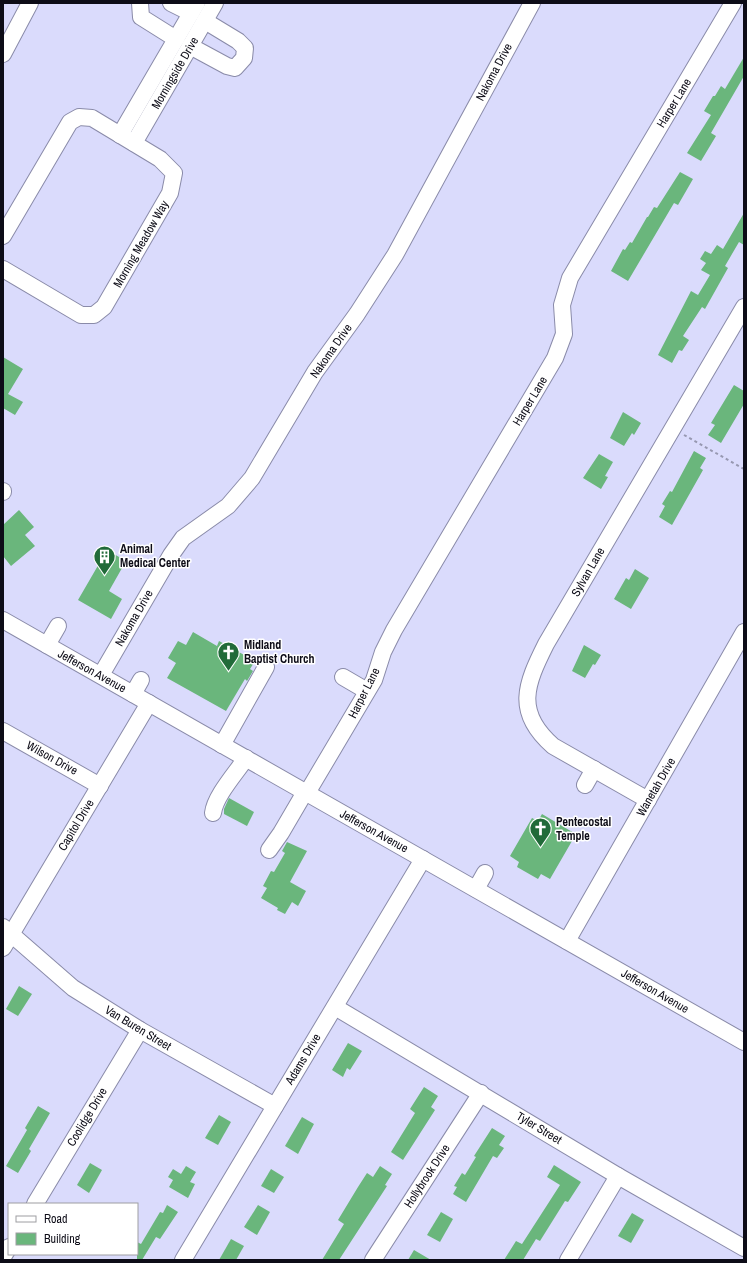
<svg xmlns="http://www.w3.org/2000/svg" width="747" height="1263" viewBox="0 0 747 1263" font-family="'Archivo Narrow',sans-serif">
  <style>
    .building { fill: #6ab67c }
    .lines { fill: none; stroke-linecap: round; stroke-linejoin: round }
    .minor-casing { stroke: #8a8ba9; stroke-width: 18 }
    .path { stroke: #9798b1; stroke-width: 2; stroke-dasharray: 3 3; stroke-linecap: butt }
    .minor { stroke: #fff; stroke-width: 16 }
    .labels { text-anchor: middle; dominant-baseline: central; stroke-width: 3; stroke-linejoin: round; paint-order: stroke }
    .street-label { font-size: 12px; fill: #0d0c17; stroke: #fff }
    .poi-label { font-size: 12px; font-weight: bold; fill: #0d0c17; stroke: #fff; text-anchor: start }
  </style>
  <rect width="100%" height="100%" fill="#dadbfc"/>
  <g class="building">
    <polygon points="744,57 744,76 711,133 716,136 701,161 687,153 711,115 704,111 713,96 715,96 721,86 725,89"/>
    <polygon points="680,172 693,179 678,205 674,203 628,281 611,271 623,249 625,250 630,242 632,243 647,217 648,217 654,207 657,208"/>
    <polygon points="744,213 744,245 739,242 725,266 728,268 705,309 702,307 683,336 689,340 682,351 679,350 672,363 658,355 691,291 698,295 710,275 701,270 706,263 700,259 705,251 711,254 717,245 723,249"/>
    <polygon points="3,357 23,369 8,394 23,402 15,415 3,408"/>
    <polygon points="734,385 744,391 744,404 721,443 708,435 715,425 711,423"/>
    <polygon points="623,412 641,423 634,435 632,433 624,446 610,438"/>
    <polygon points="694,451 706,458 700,468 703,470 672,525 659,517 665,506 662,504 670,491 672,492"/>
    <polygon points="599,454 613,462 605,476 608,477 601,489 583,478"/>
    <polygon points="19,510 34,527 25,535 35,546 11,566 3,556 3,525"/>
    <polygon points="107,550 126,561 109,591 122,599 111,619 78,600"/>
    <polygon points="635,569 649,578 631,609 614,599 626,578 629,580"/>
    <polygon points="193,632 217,646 219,641 255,661 250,669 253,671 247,681 245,679 226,711 167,678 176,663 168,658 178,641 186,645"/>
    <polygon points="584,645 601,655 595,665 593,664 585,678 572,671"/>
    <polygon points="229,798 254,812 247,826 224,814 224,809"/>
    <polygon points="542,814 574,833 570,840 572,841 550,879 541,874 538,879 517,867 519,862 510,856 532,818 538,821"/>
    <polygon points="287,842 307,851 290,882 306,891 298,906 292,902 285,914 277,910 278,908 261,898 267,888 263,886 271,871 274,872 285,853 282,851"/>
    <polygon points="19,986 32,994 18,1016 6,1009"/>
    <polygon points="348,1043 362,1051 350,1070 347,1068 343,1077 332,1070"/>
    <polygon points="424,1087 438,1096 431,1107 435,1110 403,1160 391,1152 415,1113 410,1109"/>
    <polygon points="38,1106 50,1113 29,1149 31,1151 18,1173 6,1166 27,1130 25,1128"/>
    <polygon points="219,1115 231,1122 218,1145 205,1138"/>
    <polygon points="302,1117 314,1124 298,1154 285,1146"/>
    <polygon points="492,1128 505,1136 499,1145 504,1148 497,1158 493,1156 466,1202 453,1194 457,1187 454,1186 462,1173 465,1175 476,1157 474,1156"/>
    <polygon points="90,1163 102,1170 89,1193 77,1185"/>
    <polygon points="554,1165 581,1182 568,1202 565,1201 540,1241 536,1239 523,1260 504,1260 516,1241 522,1244 560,1185 547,1177"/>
    <polygon points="186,1166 196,1172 190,1182 195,1184 188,1198 169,1187 173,1180 168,1177 173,1169 181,1174"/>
    <polygon points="380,1166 392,1174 385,1185 387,1186 339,1260 322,1260 344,1224 338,1220 358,1187 367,1173 373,1177"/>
    <polygon points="271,1169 284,1177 274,1193 261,1186"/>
    <polygon points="167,1205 178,1212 160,1239 156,1237 142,1260 137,1260 137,1242 141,1244 160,1212 163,1213"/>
    <polygon points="258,1205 270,1212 257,1235 244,1227"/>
    <polygon points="441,1212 453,1219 440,1242 427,1235"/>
    <polygon points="632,1213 644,1220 631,1243 618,1236"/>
    <polygon points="231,1239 244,1246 236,1260 219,1260"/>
    <polygon points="414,1250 431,1260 408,1260"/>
  </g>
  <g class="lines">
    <defs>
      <g id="minor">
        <polyline points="140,3 141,17 176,39"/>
        <polyline points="171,3 191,13"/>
        <polyline points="190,46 227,66 235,68 244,58 245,48 238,41 205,21"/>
        <polyline points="3,54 30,3"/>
        <polyline points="120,135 197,3"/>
        <polyline points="134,143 215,3"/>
        <polyline points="3,236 70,122 79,117 92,118 160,159 174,173 170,193 104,307 94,315 81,315 3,269"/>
        <polyline points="3,492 3,491"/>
        <polyline points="3,620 744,1042"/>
        <polyline points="47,645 58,626"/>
        <polyline points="101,675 171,555 183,538 228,506 252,478 315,372 357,314 395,255 532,3"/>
        <polyline points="343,677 367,691"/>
        <polyline points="133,694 141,680"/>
        <polyline points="3,731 100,786"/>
        <polyline points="222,745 266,667"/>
        <polyline points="585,785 594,769"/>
        <polyline points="307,793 374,680 383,652 394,630 555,358 564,334 562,305 570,278 733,3"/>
        <path d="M 648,800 L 553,746 C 514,712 526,684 546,644 L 744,307"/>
        <path d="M 213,813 C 215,796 236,773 246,758"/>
        <polyline points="269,850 281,833 305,792"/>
        <polyline points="476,889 485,873"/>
        <polyline points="3,927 73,988 140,1030 275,1106"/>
        <polyline points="567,941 744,632"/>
        <polyline points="3,948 149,703"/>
        <polyline points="335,1007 618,1176 744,1248"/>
        <polyline points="35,1204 140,1030"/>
        <polyline points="3,1257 9,1247"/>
        <polyline points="183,1260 423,859"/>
        <polyline points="373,1260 481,1093"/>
        <polyline points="568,1260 618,1176"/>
      </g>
    </defs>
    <use href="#minor" class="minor-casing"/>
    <polyline class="path" points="684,435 744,469"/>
    <use href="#minor" class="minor"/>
  </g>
  <defs>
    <symbol id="building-pin" viewBox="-11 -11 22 30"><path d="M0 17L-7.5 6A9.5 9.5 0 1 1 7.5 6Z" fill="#216b39" stroke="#fff"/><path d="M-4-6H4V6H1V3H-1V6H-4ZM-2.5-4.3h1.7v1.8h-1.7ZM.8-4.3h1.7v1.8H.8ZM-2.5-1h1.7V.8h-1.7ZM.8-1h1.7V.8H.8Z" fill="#fff"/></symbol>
    <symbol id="church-pin" viewBox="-11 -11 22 30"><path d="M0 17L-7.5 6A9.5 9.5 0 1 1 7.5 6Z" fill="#216b39" stroke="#fff"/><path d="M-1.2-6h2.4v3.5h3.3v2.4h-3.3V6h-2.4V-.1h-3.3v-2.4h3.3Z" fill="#fff"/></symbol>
  </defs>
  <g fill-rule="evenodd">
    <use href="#building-pin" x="92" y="544" width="25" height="34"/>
    <use href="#church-pin" x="216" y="640" width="25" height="34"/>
    <use href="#church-pin" x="528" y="816" width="25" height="34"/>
  </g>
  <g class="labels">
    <g class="street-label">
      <text transform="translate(494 72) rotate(-62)">Nakoma Drive</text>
      <text transform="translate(175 73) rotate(-60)">Morningside Drive</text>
      <text transform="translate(674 103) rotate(-59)">Harper Lane</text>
      <text transform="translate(141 244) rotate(-60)">Morning Meadow Way</text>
      <text transform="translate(331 351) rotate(-55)">Nakoma Drive</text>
      <text transform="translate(530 401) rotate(-59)">Harper Lane</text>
      <text transform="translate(588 572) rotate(-60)">Sylvan Lane</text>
      <text transform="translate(134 618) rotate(-60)">Nakoma Drive</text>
      <text transform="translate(92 671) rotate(29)">Jefferson Avenue</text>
      <text transform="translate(364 693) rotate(-63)">Harper Lane</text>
      <text transform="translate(52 758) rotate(29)">Wilson Drive</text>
      <text transform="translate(656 787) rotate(-60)">Wanetah Drive</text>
      <text transform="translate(76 825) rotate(-59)">Capitol Drive</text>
      <text transform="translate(374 831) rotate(29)">Jefferson Avenue</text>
      <text transform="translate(655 991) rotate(30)">Jefferson Avenue</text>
      <text transform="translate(138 1028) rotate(31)">Van Buren Street</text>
      <text transform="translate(303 1059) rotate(-59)">Adams Drive</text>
      <text transform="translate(87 1117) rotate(-59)">Coolidge Drive</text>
      <text transform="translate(539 1128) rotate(31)">Tyler Street</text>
      <text transform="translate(427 1176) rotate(-57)">Hollybrook Drive</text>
    </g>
    <g class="poi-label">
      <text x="120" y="549">Animal<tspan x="120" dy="14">Medical Center</tspan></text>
      <text x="244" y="645">Midland<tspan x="244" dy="14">Baptist Church</tspan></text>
      <text x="556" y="822">Pentecostal<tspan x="556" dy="14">Temple</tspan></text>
    </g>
  </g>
  <rect width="747" height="1263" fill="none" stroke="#0d0c17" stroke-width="8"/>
  <rect x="8" y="1203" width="130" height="52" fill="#ffffff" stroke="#9e9ea2"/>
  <rect x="16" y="1216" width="20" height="6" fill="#ffffff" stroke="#9e9ea2"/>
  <text x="44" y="1223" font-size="12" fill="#0d0c17">Road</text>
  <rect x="16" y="1233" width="20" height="12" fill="#6ab67c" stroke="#9e9ea2"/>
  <text x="44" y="1243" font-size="12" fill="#0d0c17">Building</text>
</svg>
